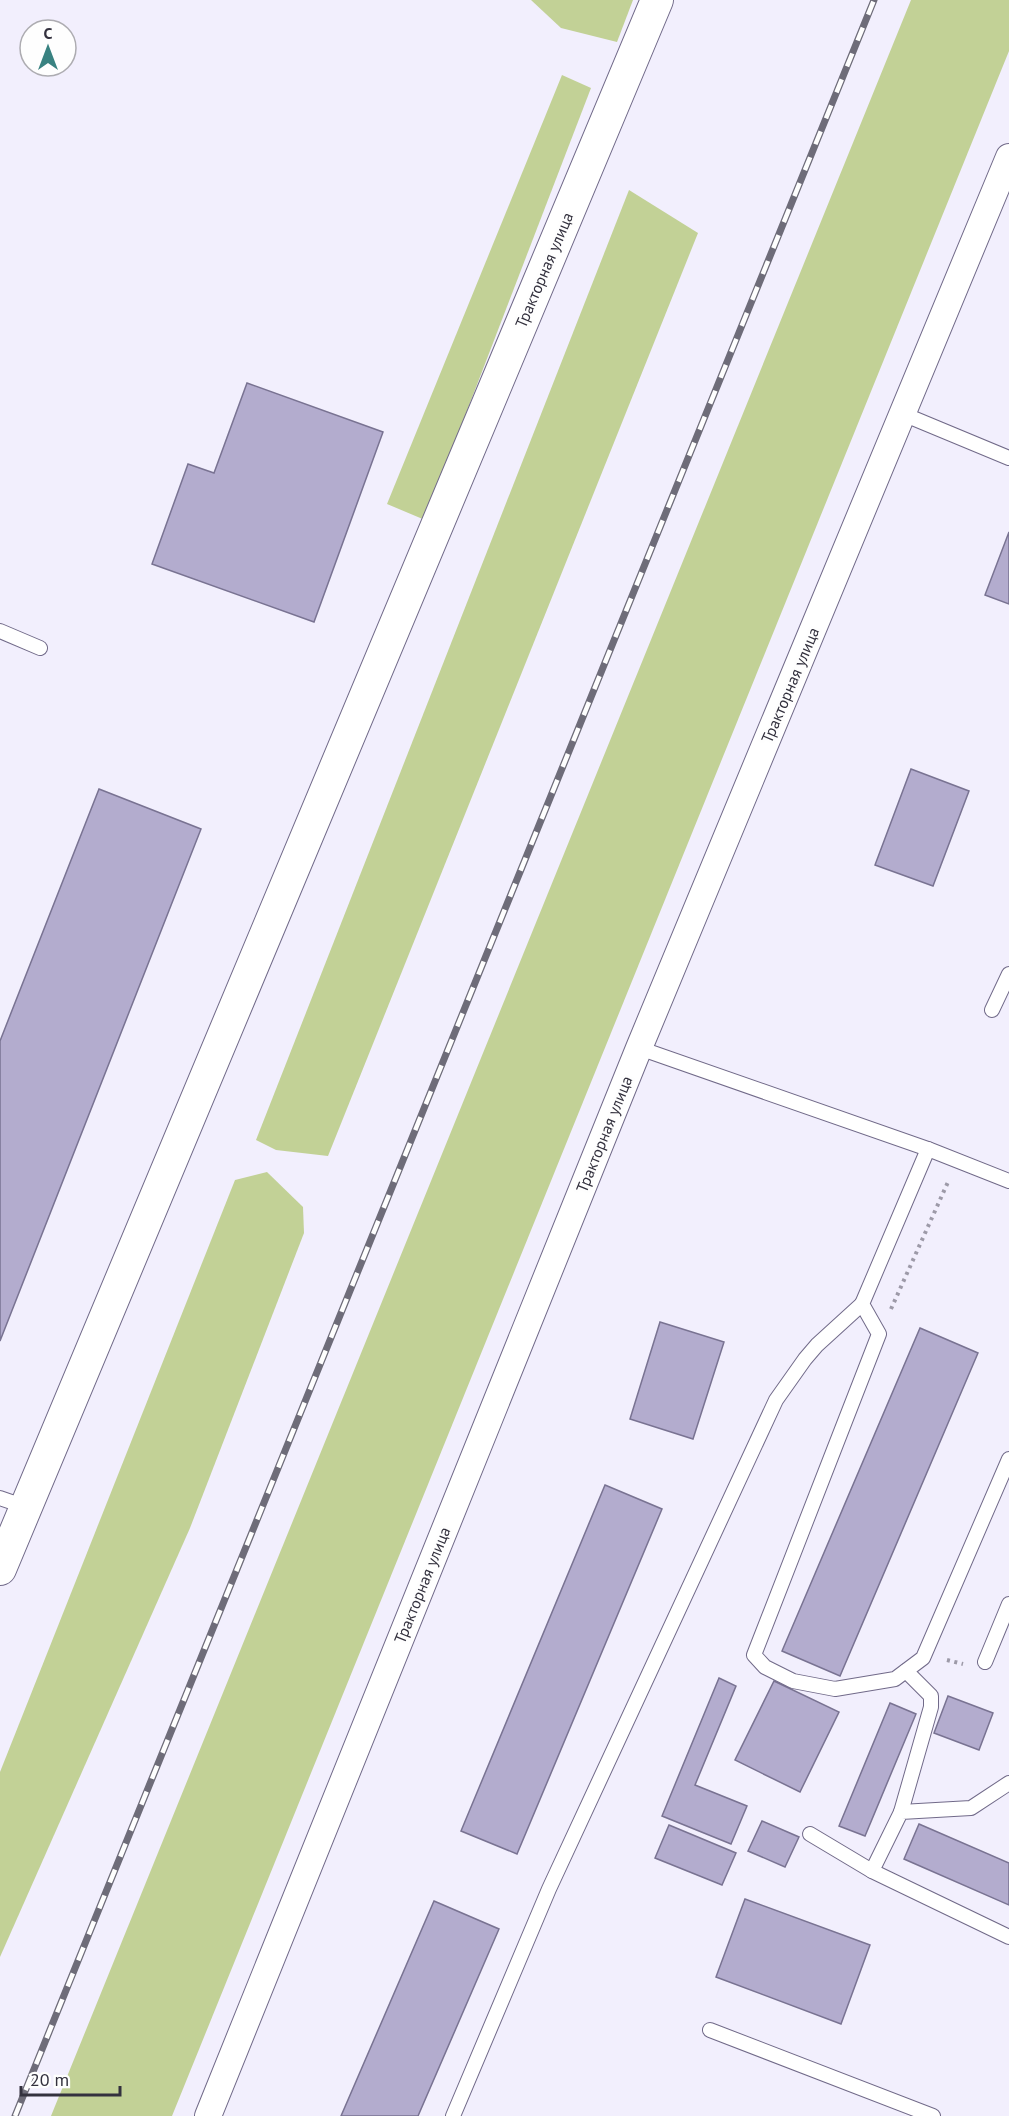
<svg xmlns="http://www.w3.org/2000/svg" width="1009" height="2116" viewBox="0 0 1009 2116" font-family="'PT Sans',sans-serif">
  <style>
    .green { fill: #c2d196 }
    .building { fill: #b3acce; stroke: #797392; stroke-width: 1.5 }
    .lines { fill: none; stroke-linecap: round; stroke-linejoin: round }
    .service-casing { stroke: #716a89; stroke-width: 16 }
    .minor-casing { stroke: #716a89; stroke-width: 28 }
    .tertiary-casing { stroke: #716a89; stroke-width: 34 }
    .path { stroke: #9d9aa8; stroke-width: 4; stroke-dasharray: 3 4.5; stroke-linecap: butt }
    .service { stroke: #fff; stroke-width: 14 }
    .minor { stroke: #fff; stroke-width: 26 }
    .tertiary { stroke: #fff; stroke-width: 32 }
    .rail-casing { stroke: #6e6c79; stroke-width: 7 }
    .rail { stroke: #fefefe; stroke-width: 4.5; stroke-dasharray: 14; stroke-linecap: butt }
    .labels { text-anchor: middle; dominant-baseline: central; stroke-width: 6; stroke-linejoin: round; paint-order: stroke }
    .street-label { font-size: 16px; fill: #33313e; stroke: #fefefe }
  </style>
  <rect width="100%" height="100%" fill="#f2effd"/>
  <g class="green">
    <polygon points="531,0 633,0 617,42 561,28"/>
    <polygon points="911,0 1009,0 1009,51 172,2116 51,2116"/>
    <polygon points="562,75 591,88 425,520 387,504"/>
    <polygon points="629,190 698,233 328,1156 276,1150 256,1140"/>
    <polygon points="267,1172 303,1207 304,1233 190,1528 0,1957 0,1772 235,1180"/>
  </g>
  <g class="building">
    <polygon points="247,383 383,432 314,622 152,564 188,464 214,473"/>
    <polygon points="1009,532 1009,604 985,595"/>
    <polygon points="911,769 969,791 933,886 875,865"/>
    <polygon points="99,789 201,829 0,1341 0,1041"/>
    <polygon points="660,1322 724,1342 693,1439 630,1419"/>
    <polygon points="920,1328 978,1353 840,1676 782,1651"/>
    <polygon points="605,1485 662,1509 517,1854 461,1831"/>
    <polygon points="719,1678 736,1686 695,1785 747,1806 731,1844 662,1816"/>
    <polygon points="774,1681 839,1712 800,1792 735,1760"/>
    <polygon points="948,1696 993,1713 979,1750 934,1733"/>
    <polygon points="890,1703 916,1714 865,1836 839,1826"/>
    <polygon points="762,1821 799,1837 785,1867 748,1851"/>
    <polygon points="919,1824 1009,1863 1009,1905 904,1859"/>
    <polygon points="669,1825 736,1853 722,1885 655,1858"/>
    <polygon points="745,1899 870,1945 841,2024 716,1977"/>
    <polygon points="434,1901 499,1929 418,2116 341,2116"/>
  </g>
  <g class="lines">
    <defs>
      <g id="service">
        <polyline points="903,414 1009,458"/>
        <polyline points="0,631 40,648"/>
        <polyline points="992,1010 1009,974"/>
        <polyline points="639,1048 928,1149 1009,1181"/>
        <polyline points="928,1149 862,1304 879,1334 754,1655 765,1667 793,1681 835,1689 895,1679 923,1658 1009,1459"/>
        <polyline points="0,1498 26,1507"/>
        <polyline points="985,1662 1009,1604"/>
        <polyline points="1009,1783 971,1808 901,1812 872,1871 1009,1937"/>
        <polyline points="901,1812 931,1707 931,1696 906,1671"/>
        <polyline points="810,1834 872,1871"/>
        <polyline points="710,2030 933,2116"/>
        <polyline points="453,2116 549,1889 776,1400 805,1359 817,1345 862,1304"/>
      </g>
      <polyline id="minor" points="208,2116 639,1048 1009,157"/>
      <polyline id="tertiary" points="0,1569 657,0"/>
    </defs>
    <use href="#service" class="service-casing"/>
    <use href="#minor" class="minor-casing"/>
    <use href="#tertiary" class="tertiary-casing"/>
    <g class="path">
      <polyline points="891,1309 948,1182"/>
      <polyline points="947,1660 963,1664"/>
    </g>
    <use href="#service" class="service"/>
    <use href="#minor" class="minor"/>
    <use href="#tertiary" class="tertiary"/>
    <defs>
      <polyline id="rail" points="15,2116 874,0"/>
    </defs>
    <use href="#rail" class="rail-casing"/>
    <use href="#rail" class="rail"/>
  </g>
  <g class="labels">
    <g class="street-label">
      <text transform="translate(544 270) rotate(-67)">Тракторная улица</text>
      <text transform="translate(790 685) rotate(-67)">Тракторная улица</text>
      <text transform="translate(604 1134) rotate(-68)">Тракторная улица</text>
      <text transform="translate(422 1585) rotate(-68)">Тракторная улица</text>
    </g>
  </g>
  <g transform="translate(48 48)"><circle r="28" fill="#fefefe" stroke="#adacb1" stroke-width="1.5"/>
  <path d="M0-4.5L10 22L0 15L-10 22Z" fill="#398281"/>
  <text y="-9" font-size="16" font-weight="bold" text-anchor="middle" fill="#33313e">С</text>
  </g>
  <path d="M21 2086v9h99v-9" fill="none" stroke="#33313e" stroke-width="3"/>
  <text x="30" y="2086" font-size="18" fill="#33313e" stroke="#fefefe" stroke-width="4.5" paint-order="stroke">20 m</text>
</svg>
